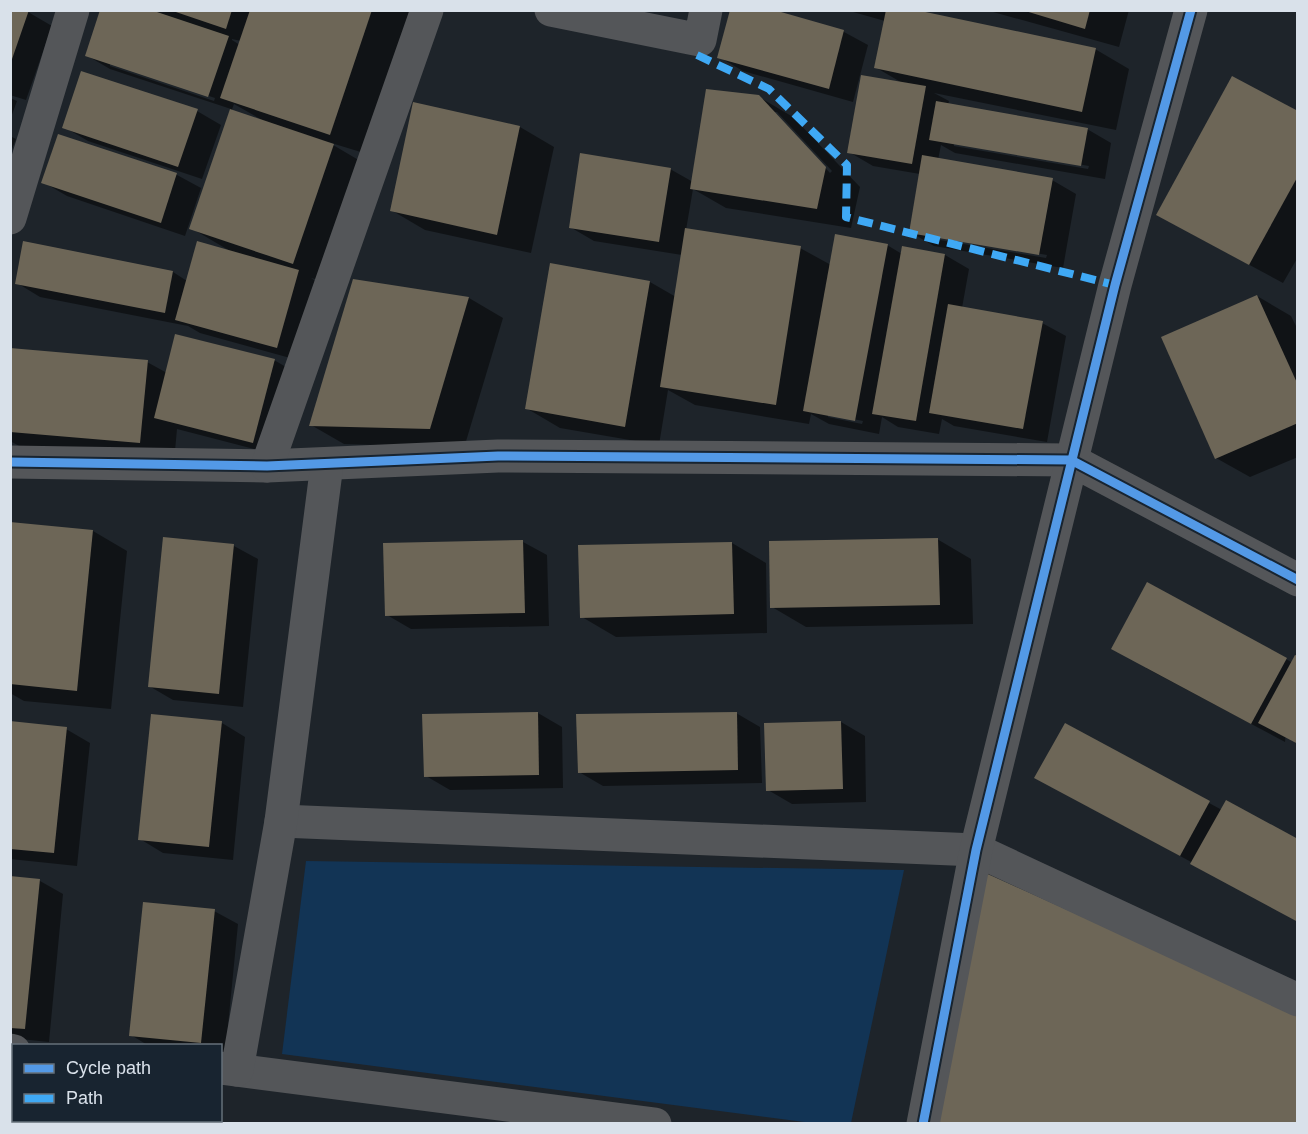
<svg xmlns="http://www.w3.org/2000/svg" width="1308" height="1134" viewBox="0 0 1308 1134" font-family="Helvetica,sans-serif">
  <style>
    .green { fill: #123455 }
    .shadow { fill: #0007; fill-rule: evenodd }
    .building { fill: #6d6657 }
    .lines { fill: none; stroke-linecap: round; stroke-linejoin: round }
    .street { stroke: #545659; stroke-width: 33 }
    .quiet { stroke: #3fa9f5; stroke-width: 8; stroke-dasharray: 15 8; stroke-linecap: butt }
    .cycleway-casing { stroke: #182430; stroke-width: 13 }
    .cycleway { stroke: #5399e6; stroke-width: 9 }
  </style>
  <rect width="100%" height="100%" fill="#1e242a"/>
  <polygon class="green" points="306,861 904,870 851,1123 812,1123 282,1054"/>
  <g class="shadow">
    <polygon points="10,10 28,12 52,26 26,100 10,95"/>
    <path d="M 102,10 L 407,10 L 411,13 L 364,153 L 328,142 L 367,165 L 327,282 L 311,278 L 322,285 L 301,361 L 200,333 L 188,326 L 40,297 L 17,283 L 173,272 L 187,281 L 230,251 L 191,228 L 231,109 L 110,69 L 86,55 ZM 232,39 L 241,41 L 240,45 L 232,40 ZM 110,63 L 215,98 L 214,101 L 110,66 ZM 234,104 L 262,120 L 231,112 Z"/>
    <polygon points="768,10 844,32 868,45 853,102 743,71 719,57"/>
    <path d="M 846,10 L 912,10 L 1095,49 L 1129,69 L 1116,130 L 934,93 L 949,101 L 948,105 L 1087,129 L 1111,143 L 1105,179 L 955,153 L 941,145 L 938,160 L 1052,180 L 1076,194 L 1063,268 L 934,246 L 910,232 L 920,174 L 873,166 L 849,152 L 904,84 L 875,67 L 885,21 ZM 954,143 L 1089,166 L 1088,169 L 954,146 ZM 934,236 L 1047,255 L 1046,258 L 934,239 Z"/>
    <polygon points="986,10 1129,10 1119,47"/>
    <path d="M 759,97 L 793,117 L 860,187 L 851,228 L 726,208 L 693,189 L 686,230 L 800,248 L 831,265 L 887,245 L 902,254 L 945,255 L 969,269 L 962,308 L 1042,323 L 1066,336 L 1047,442 L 954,426 L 942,419 L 939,434 L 898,427 L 882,417 L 879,434 L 829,424 L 811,414 L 809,424 L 695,405 L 668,390 L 659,445 L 560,428 L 526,408 L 650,282 L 676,297 L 682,255 L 594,241 L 570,227 L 670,169 L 693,182 ZM 773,112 L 777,112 L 832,171 L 830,173 ZM 828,414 L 863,421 L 862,424 L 828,417 Z"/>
    <polygon points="10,98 17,101 10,120"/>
    <polygon points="197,111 221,125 202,179 88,141 64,127"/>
    <polygon points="1298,113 1298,257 1283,283 1192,234"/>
    <polygon points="520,127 554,147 531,253 425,230 391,210"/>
    <polygon points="10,136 16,139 10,154"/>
    <polygon points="59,136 177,175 201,188 185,236 67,196 43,182"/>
    <polygon points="354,281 469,298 503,318 464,448 344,444 311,425"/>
    <polygon points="1257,296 1291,316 1298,330 1298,457 1250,477 1216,458"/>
    <polygon points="10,350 147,362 167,373 274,360 298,374 277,455 177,429 174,462 23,448 10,441"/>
    <polygon points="10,523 93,531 127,551 111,709 24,701 10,693"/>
    <polygon points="937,539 971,559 973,624 806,627 772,607"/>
    <polygon points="523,542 547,555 549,626 411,629 387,615"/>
    <polygon points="732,543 766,563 767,633 616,637 582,617"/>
    <polygon points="234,546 258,559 243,707 173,700 149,686"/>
    <polygon points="1148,584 1293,663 1285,742 1146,668"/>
    <polygon points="538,713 562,727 563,788 450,790 426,776"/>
    <polygon points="736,713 760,727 762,783 603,786 579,772"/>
    <polygon points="841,722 865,736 866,802 792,804 768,790"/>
    <polygon points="10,723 66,729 90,743 77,866 10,859"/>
    <polygon points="222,723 245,737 233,860 163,853 140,839"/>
    <polygon points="1065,725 1222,810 1193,863 1060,791"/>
    <polygon points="10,877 40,881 63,894 49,1042 10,1038"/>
    <polygon points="214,911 238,924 225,1056 220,1055 220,1046 149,1046 131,1035"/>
  </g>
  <g class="building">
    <polygon points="10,10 29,10 11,62 10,62"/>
    <polygon points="100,10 151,10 229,36 208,97 85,56"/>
    <polygon points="170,10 232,10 226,29"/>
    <polygon points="250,10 372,10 330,135 220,98"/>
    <polygon points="730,10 774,10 844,30 829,89 717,58"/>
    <polygon points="886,10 916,10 1096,48 1082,112 874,68"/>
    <polygon points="1022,10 1090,10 1085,29"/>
    <polygon points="81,71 198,109 178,167 62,128"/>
    <polygon points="861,75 926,86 912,164 847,153"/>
    <polygon points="1232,76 1298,111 1298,176 1249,265 1156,215"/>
    <polygon points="706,89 759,95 826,167 817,209 690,189"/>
    <polygon points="936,101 1088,128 1081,166 929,140"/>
    <polygon points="413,102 520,126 497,235 390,211"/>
    <polygon points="230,109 334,144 293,264 189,229"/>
    <polygon points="58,134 177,173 161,223 41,183"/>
    <polygon points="580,153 671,168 659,242 569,228"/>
    <polygon points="922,155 1053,178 1039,255 909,233"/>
    <polygon points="685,228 801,246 776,405 660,387"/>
    <polygon points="835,234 888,244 855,421 803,411"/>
    <polygon points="23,241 173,271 165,313 15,284"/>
    <polygon points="197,241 299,270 277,348 175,320"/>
    <polygon points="902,246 945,254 916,421 872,414"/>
    <polygon points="550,263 650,281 625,427 525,409"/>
    <polygon points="353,279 469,297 430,429 309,426"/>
    <polygon points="1257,295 1298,385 1298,423 1215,459 1161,337"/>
    <polygon points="948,304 1043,321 1023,429 929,413"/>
    <polygon points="175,334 275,359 253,443 154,418"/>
    <polygon points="10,348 148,360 140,443 10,432"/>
    <polygon points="10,522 93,530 77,691 10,684"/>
    <polygon points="163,537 234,544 219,694 148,687"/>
    <polygon points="938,538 940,605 770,608 769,541"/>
    <polygon points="523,540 525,613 385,616 383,543"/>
    <polygon points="732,542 734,614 580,618 578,545"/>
    <polygon points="1147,582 1287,658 1251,724 1111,649"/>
    <polygon points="1295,655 1298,656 1298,744 1258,723"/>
    <polygon points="538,712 539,775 424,777 422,714"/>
    <polygon points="737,712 738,770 578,773 576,714"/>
    <polygon points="151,714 222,721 209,847 138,840"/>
    <polygon points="10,721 67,727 54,853 10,849"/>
    <polygon points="841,721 843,789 766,791 764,723"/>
    <polygon points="1065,723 1210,801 1180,856 1034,778"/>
    <polygon points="1226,800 1298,839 1298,922 1190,864"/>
    <polygon points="981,871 1298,1014 1298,1124 938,1124"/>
    <polygon points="10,876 40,879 25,1029 10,1028"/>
    <polygon points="143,902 215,909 201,1043 129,1036"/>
    <polygon points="10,1118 14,1120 53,1124 10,1124"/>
  </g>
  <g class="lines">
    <g class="street">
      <polyline points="551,10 700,40 706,10"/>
      <polyline points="10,218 73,10"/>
      <polyline points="10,462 267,466 498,456 1071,460 1298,580"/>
      <polyline points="267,466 427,10"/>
      <polyline points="281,821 976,850 1298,1000"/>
      <polyline points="10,1050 14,1051"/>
      <polyline points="220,1068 655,1124"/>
      <polyline points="237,1070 281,821 327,464"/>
      <polyline points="923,1124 976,850 1115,285 1191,10"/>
    </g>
    <polyline class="quiet" points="697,55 769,89 847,165 846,217 1115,285"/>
    <defs>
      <g id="cycleway">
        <polyline points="10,462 267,466 498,456 1071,460 1298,580"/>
        <polyline points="923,1124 976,850 1115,285 1191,10"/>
      </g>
    </defs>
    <use href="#cycleway" class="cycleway-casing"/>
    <use href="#cycleway" class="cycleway"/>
  </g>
  <rect width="1308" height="1134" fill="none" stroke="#d9e1ea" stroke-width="24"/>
  <rect x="12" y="1044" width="210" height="78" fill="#182430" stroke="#65707a" stroke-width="1.5"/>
  <rect x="24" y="1064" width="30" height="9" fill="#5399e6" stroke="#65707a" stroke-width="1.5"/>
  <text x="66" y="1074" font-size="18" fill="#d9e1ea">Cycle path</text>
  <rect x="24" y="1094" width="30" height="9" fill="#3fa9f5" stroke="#65707a" stroke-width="1.5"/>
  <text x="66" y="1104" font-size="18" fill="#d9e1ea">Path</text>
</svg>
